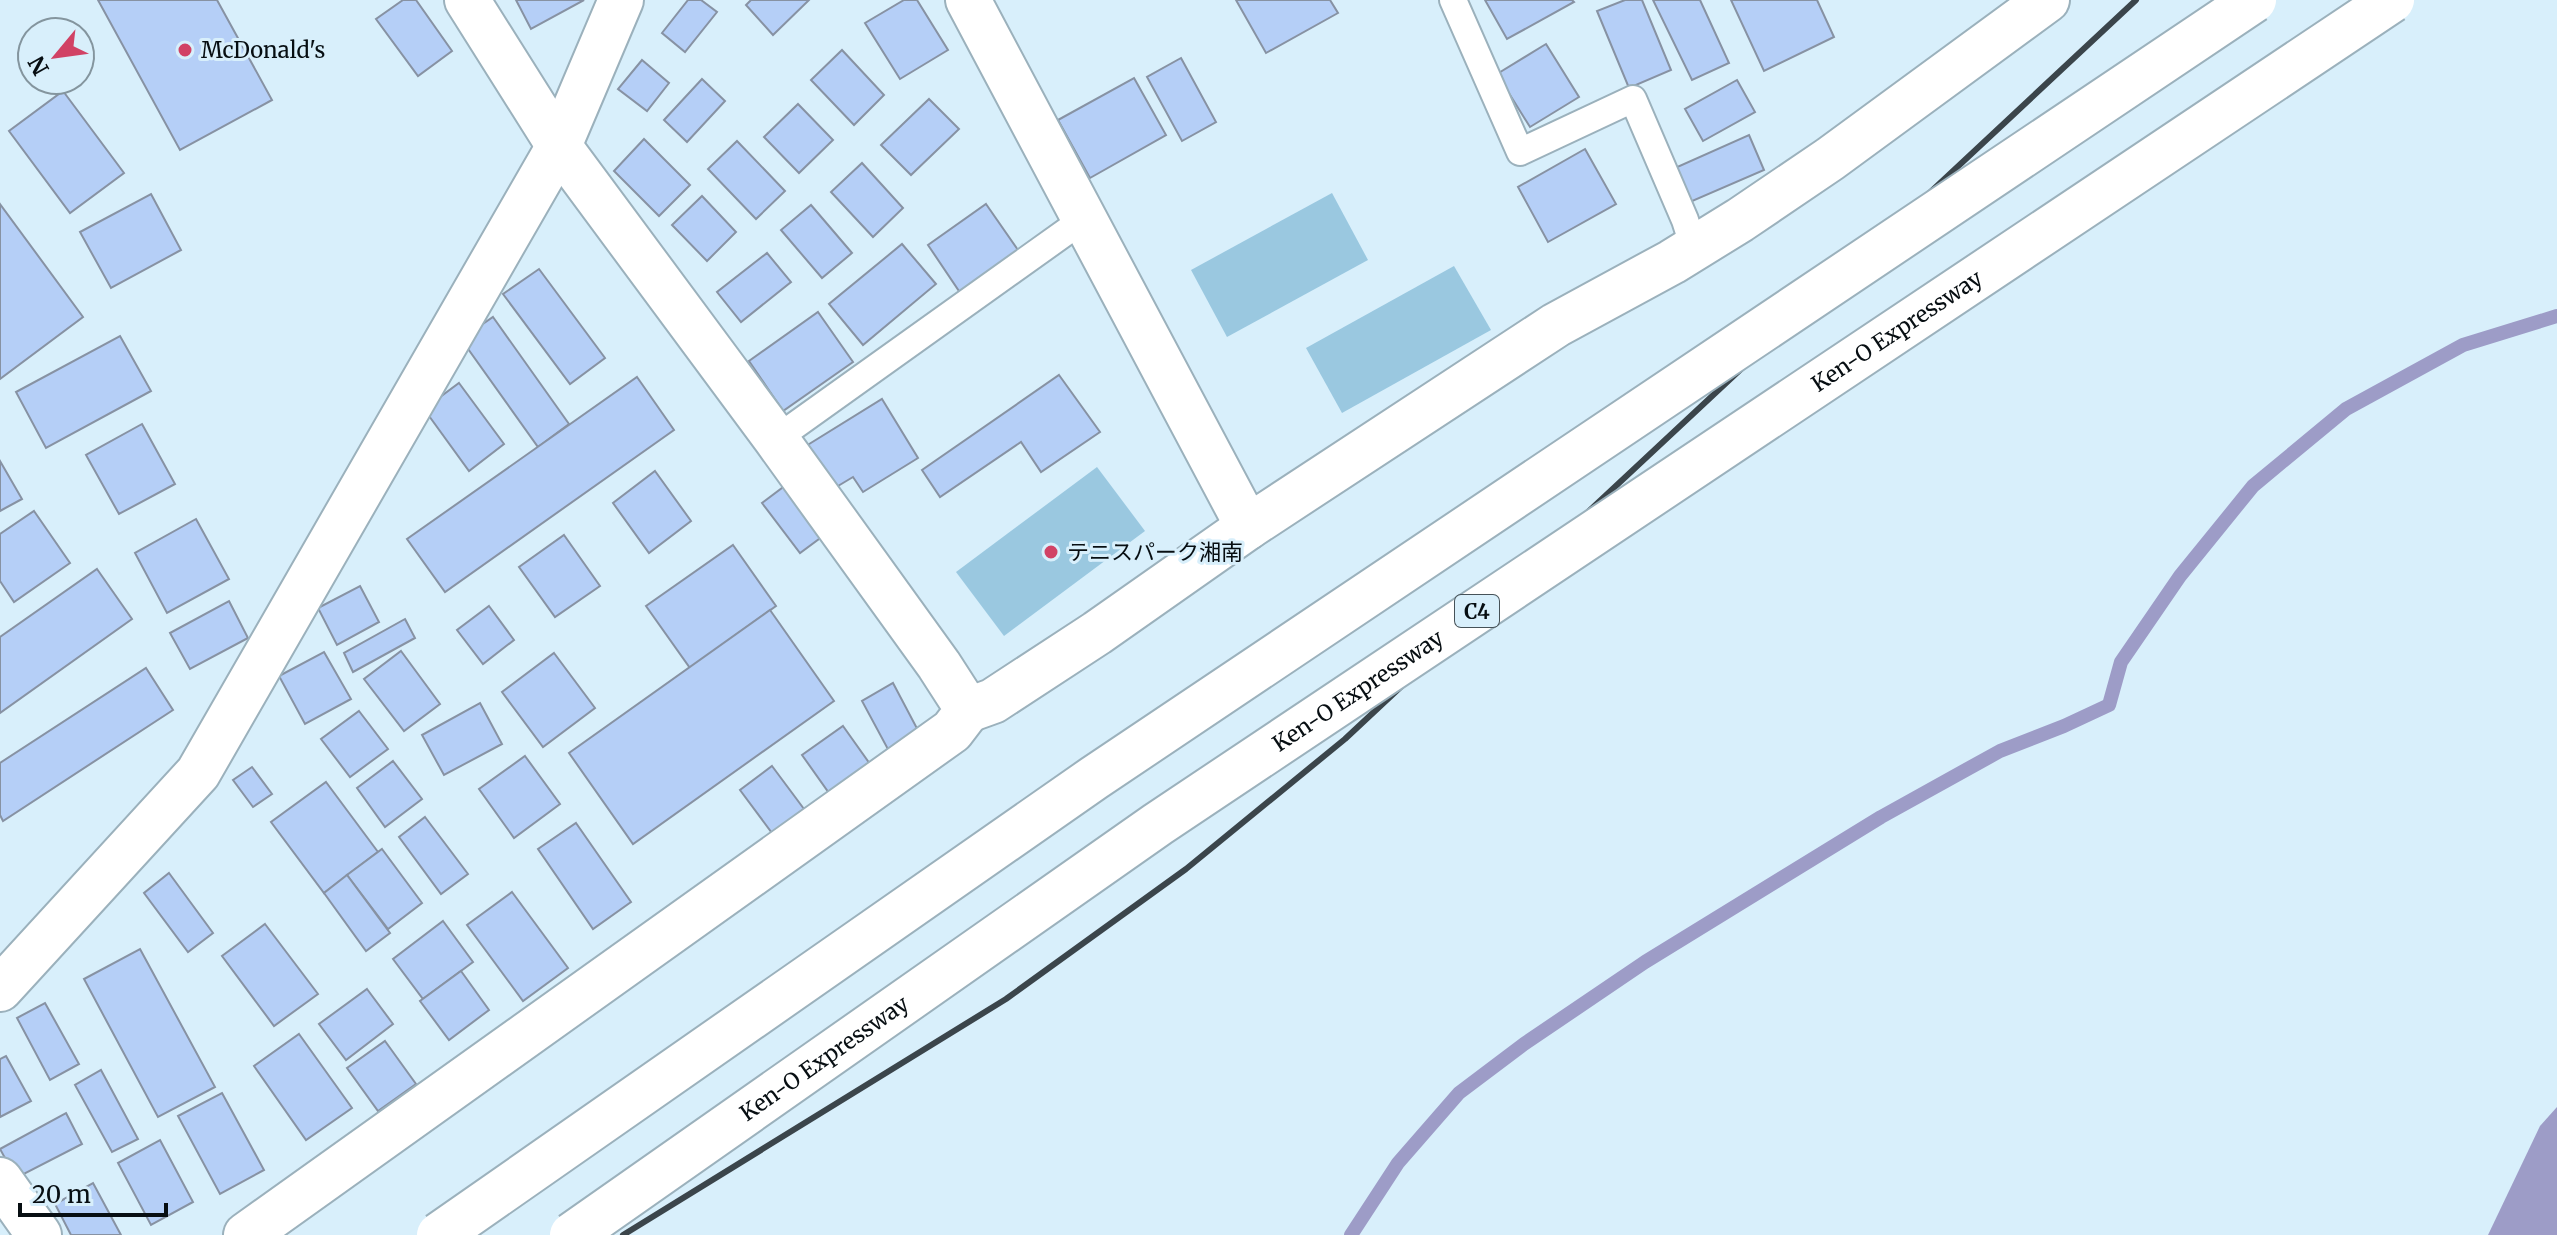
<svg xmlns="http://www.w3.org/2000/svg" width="2557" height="1235" viewBox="0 0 2557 1235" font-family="Merriweather,'Noto Sans JP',serif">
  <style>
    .green { fill: #9ac8e0 }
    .water { fill: #9d9cc7 }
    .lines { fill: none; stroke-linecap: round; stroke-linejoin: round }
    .stream { stroke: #9d9cc7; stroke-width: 14 }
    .building { fill: #b5cff7; stroke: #8792a3; stroke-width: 2 }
    .service-casing { stroke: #9bb1bc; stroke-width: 30 }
    .minor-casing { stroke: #9bb1bc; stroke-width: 48 }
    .service { stroke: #fff; stroke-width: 26 }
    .minor { stroke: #fff; stroke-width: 44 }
    .rail { stroke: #3b454b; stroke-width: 6 }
    .motorway-bridge-casing { stroke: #9bb1bc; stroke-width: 48; stroke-linecap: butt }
    .motorway-bridge { stroke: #fff; stroke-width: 44 }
    .poi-dot { fill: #d14265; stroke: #d8effb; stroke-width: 3 }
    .labels { text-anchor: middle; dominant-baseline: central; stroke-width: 6; stroke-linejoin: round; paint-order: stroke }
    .shield { fill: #d8effb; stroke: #465258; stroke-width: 2 }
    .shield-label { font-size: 20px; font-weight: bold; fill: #070e12 }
    .poi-label { font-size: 22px; fill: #070e12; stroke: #d8effb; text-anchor: start }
    .street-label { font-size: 22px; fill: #070e12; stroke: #d8effb }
  </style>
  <rect width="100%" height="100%" fill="#d8effb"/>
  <g class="green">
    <polygon points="1332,193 1368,260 1227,337 1191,270"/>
    <polygon points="1454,266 1491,330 1342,413 1306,348"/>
    <polygon points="1097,467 1145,531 1004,636 956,572"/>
  </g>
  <polygon class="water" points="2557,1107 2557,1235 2488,1235 2540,1126"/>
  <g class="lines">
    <polyline class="stream" points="1351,1235 1398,1163 1459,1093 1524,1044 1645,962 1881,817 2000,751 2064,726 2109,705 2121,662 2180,576 2253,486 2346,409 2463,345 2557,316"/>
  </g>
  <g class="building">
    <polygon points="98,0 217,0 272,100 180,150"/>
    <polygon points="403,0 416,0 452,51 418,76 376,19"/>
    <polygon points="516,0 584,0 531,29"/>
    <polygon points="688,0 701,0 717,12 685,52 662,33"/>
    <polygon points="751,0 809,0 773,35 746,5"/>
    <polygon points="904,0 917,0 948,50 900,79 865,23"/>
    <polygon points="1236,0 1330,0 1338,13 1266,53"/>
    <polygon points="1485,0 1572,0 1574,2 1507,39"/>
    <polygon points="1625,0 1642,0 1671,70 1629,88 1597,11"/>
    <polygon points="1653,0 1700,0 1729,63 1692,80"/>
    <polygon points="1731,0 1817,0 1834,37 1764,71"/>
    <polygon points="1546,44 1579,97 1530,127 1497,74"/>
    <polygon points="842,50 884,95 854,125 811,80"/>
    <polygon points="1181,58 1216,122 1182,141 1147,77"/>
    <polygon points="642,60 669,83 647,111 618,89"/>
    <polygon points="1134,78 1166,135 1090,178 1058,120"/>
    <polygon points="702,79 725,101 687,142 664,120"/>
    <polygon points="1737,80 1755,112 1703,141 1685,109"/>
    <polygon points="63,91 124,173 70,213 9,131"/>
    <polygon points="929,99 959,129 911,175 881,145"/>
    <polygon points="798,104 833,140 799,173 764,137"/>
    <polygon points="1749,135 1764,170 1690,202 1675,168"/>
    <polygon points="644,139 690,185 659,216 614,171"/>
    <polygon points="737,141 785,191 756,219 708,169"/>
    <polygon points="1585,149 1616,204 1548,242 1518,187"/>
    <polygon points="862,163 903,208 873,237 831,192"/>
    <polygon points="151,194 181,250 111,288 80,232"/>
    <polygon points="702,196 736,232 707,261 672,225"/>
    <polygon points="0,204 83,317 0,379"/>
    <polygon points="986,204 1020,253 961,294 928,245"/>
    <polygon points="811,205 852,253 822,278 781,230"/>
    <polygon points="902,244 936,284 863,345 829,304"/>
    <polygon points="767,253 791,282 741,322 717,292"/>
    <polygon points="539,269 605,358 570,384 503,294"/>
    <polygon points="818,312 853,362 783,411 749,361"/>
    <polygon points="493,317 569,424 538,447 461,339"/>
    <polygon points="120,336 151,391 46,448 16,392"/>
    <polygon points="1059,375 1100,432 1041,472 1021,442 940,497 922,470"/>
    <polygon points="637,377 674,430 445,592 407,539"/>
    <polygon points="459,383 504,444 469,471 424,409"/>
    <polygon points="882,399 918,458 863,492 853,477 833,489 806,446"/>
    <polygon points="142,424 175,484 119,514 86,455"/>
    <polygon points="0,461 22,499 0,511"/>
    <polygon points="655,471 691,521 649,553 613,503"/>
    <polygon points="786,485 823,536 800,553 762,503"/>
    <polygon points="34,511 70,563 14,602 0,581 0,534"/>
    <polygon points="196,519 229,579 167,613 135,553"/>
    <polygon points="564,535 600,586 555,617 519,567"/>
    <polygon points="733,545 776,606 690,668 646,606"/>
    <polygon points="97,569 132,619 0,713 0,637"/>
    <polygon points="360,586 379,622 337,645 318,608"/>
    <polygon points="229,601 248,638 190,669 170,633"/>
    <polygon points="489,606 514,640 483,664 457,630"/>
    <polygon points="770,610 834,701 633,844 569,753"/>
    <polygon points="405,619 415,638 353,672 344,653"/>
    <polygon points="401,651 440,704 404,731 364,679"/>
    <polygon points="324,652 351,699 305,724 279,676"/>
    <polygon points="554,653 595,708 543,747 502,692"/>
    <polygon points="146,668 173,710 3,821 0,815 0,763"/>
    <polygon points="893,683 921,736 890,753 862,701"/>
    <polygon points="480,703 502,744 444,775 422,735"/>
    <polygon points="359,711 388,749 350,777 321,739"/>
    <polygon points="843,726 870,764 829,793 802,755"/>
    <polygon points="525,756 560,804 514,838 479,789"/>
    <polygon points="393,761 422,799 385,827 357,788"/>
    <polygon points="772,766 804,809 772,833 740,790"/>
    <polygon points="252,767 272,794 253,807 233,780"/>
    <polygon points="326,782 378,852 324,893 271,822"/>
    <polygon points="425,817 468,874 441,894 399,837"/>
    <polygon points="576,823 631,902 593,929 538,849"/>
    <polygon points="382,849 422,903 388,929 347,875"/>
    <polygon points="169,873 213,933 188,952 144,893"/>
    <polygon points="347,875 390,933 366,951 324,893"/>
    <polygon points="512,892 568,968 523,1001 467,925"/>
    <polygon points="443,921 473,962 423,999 393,959"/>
    <polygon points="265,924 318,994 274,1026 222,956"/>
    <polygon points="140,949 215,1087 158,1117 84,979"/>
    <polygon points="461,971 489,1010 449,1040 420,1001"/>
    <polygon points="367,989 393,1024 346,1060 319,1024"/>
    <polygon points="45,1003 79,1064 50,1080 17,1018"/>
    <polygon points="299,1034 352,1108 306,1140 254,1066"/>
    <polygon points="385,1041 416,1084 378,1111 347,1068"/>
    <polygon points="6,1056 31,1101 0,1117 0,1059"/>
    <polygon points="101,1070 138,1139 112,1152 75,1085"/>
    <polygon points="222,1093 264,1170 220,1194 178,1116"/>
    <polygon points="66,1113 82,1144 16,1178 0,1149"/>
    <polygon points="160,1140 193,1202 151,1225 118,1163"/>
    <polygon points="93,1183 121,1235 71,1235 55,1204"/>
  </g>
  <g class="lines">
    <defs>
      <g id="service">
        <polyline points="1453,0 1520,152 1633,99 1685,220 1694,248"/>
        <polyline points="776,439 1084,219"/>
      </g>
      <g id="minor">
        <polyline points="968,0 1248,527"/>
        <polyline points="968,710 993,701 1097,633 1248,527 1556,325 1672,262 1740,220 1830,159 2047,0"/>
        <polyline points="0,989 198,773 559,146 621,0"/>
        <polyline points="0,1180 39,1235"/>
        <polyline points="246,1235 952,731 968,710 939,665 776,439 559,146 467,0"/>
      </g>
    </defs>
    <use href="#service" class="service-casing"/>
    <use href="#minor" class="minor-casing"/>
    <use href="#service" class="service"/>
    <use href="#minor" class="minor"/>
    <polyline class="rail" points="623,1235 1006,999 1186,869 1345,739 2136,0"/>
    <defs>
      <g id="motorway-bridge">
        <polyline points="439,1235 1094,778 2254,0"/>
        <path id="s1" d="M 572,1235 L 1158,824 L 2392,0"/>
      </g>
    </defs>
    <use href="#motorway-bridge" class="motorway-bridge-casing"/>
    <use href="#motorway-bridge" class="motorway-bridge"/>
  </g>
  <g class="poi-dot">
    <circle cx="185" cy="50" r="8"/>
    <circle cx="1051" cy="552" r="8"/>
  </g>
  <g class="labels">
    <rect class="shield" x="1455" y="595" width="44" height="32" rx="6"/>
    <g class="shield-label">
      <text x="1477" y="611">C4</text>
    </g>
    <g class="poi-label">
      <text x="201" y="50">McDonald's</text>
      <text x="1067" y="552">テニスパーク湘南</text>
    </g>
    <g class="street-label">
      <text stroke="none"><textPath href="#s1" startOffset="1604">Ken-O Expressway</textPath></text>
      <text stroke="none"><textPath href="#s1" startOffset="956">Ken-O Expressway</textPath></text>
      <text stroke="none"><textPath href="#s1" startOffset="308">Ken-O Expressway</textPath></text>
    </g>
  </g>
  <g transform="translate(56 56) rotate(241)"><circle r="38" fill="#d8effb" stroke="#84959e" stroke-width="2"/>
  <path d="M0-6L14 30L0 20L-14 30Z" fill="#d14265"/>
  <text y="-12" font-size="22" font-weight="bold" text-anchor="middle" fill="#070e12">N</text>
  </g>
  <path d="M20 1203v12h146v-12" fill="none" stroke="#070e12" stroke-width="4"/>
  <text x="32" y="1203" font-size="24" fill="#070e12" stroke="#d8effb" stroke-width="6" paint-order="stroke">20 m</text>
</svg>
